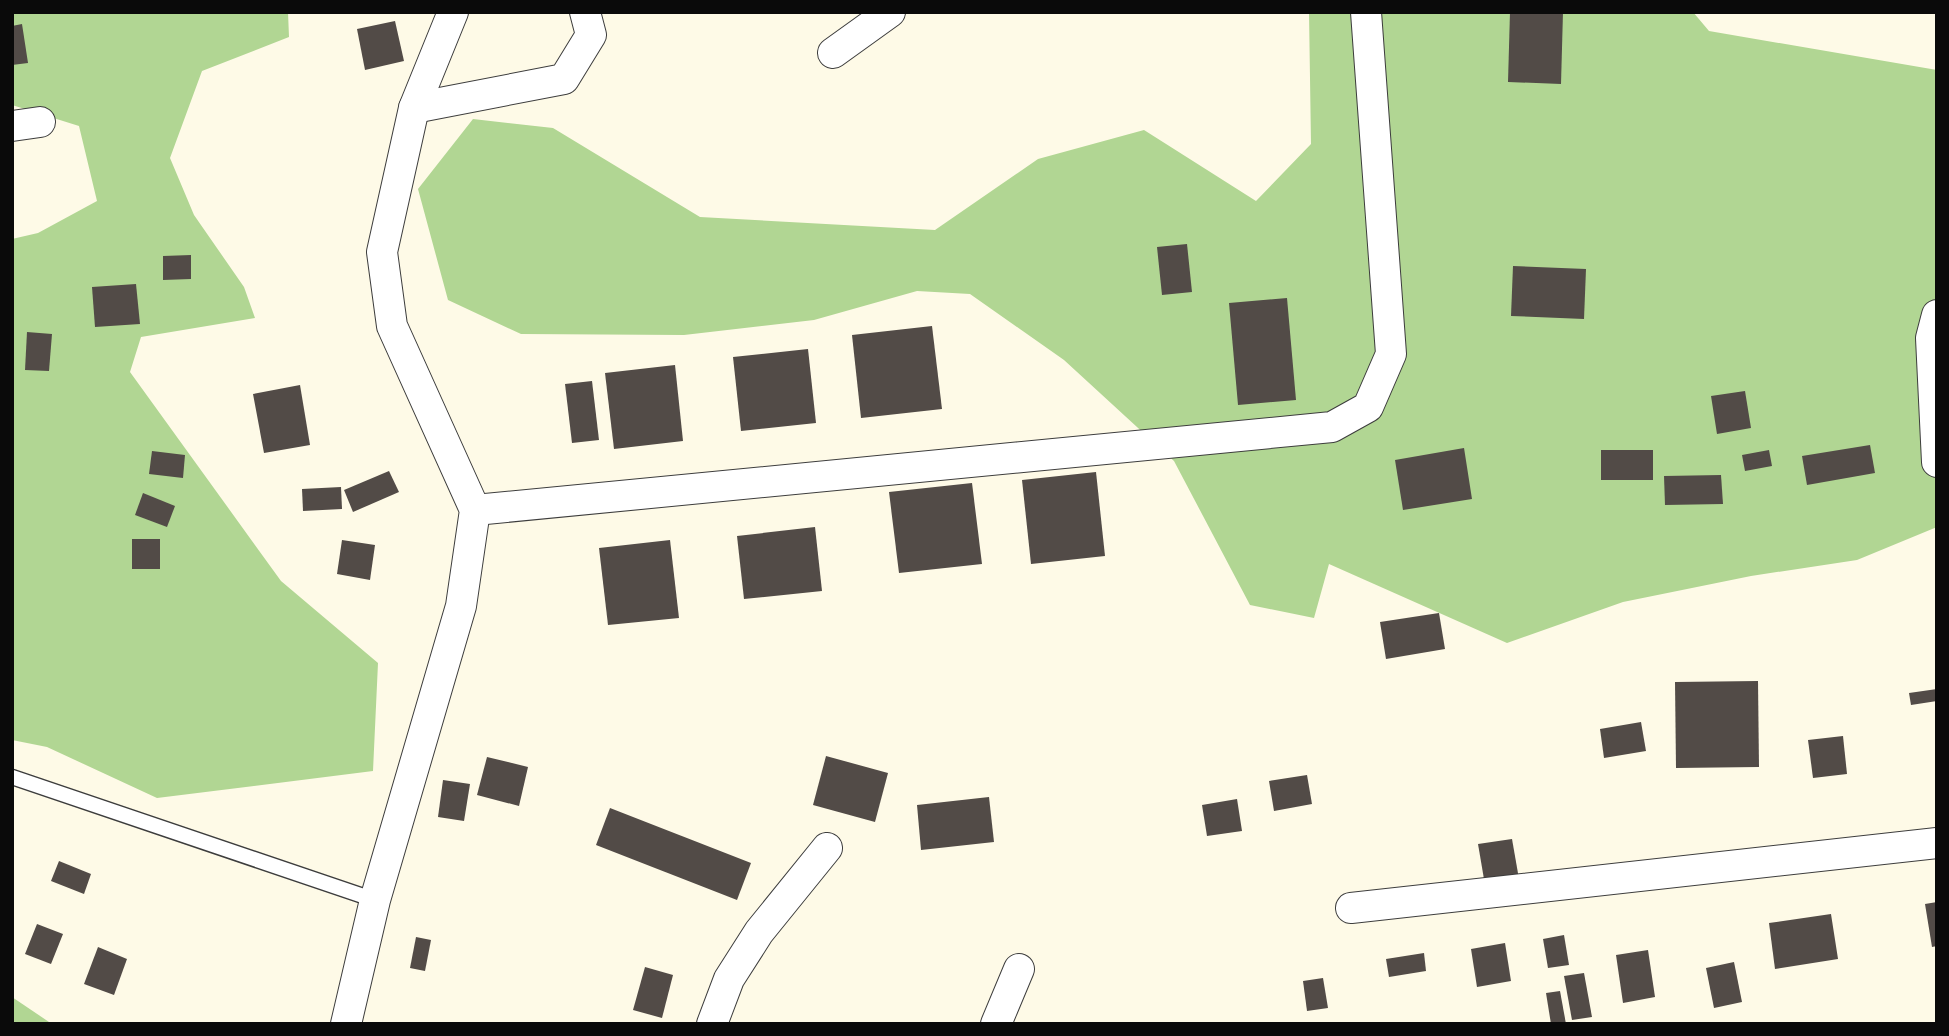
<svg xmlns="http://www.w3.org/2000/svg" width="1949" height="1036" viewBox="0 0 1949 1036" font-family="Literata,serif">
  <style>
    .forest { fill: #b1d693 }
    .building { fill: #524b47 }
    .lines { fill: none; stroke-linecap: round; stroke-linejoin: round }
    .lane-casing { stroke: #3d3d3d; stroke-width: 17 }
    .street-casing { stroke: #3d3d3d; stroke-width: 32 }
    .lane { stroke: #fff; stroke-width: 14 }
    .street { stroke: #fff; stroke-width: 30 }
  </style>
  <rect width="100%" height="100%" fill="#fefae7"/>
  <g class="forest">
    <polygon points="12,12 288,12 289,37 202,71 170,158 194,215 244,287 255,318 141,337 130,372 281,581 378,663 373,771 157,798 47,747 12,740 12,239 38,233 97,201 79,126 12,105"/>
    <polygon points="1309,12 1693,12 1709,31 1937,70 1937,527 1857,560 1751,576 1623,602 1507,643 1329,564 1314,618 1250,605 1174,461 1064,360 970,294 917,291 814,320 684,335 521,334 448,300 418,189 473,119 553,128 700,217 935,230 1038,159 1144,130 1256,201 1311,144"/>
    <polygon points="12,997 52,1024 12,1024"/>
  </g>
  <g class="building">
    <polygon points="1510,12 1563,12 1561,84 1508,82"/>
    <polygon points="395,21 404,61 365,70 357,29"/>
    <polygon points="22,24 28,63 12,65 12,26"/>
    <polygon points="1187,244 1192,292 1162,295 1157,247"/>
    <polygon points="191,255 191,279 163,280 163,256"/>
    <polygon points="1513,266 1586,269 1584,319 1511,316"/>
    <polygon points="136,284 140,324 95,327 92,287"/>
    <polygon points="1287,298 1296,400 1238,405 1229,303"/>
    <polygon points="932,326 942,409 861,418 852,335"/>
    <polygon points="27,332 52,334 49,371 25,370"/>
    <polygon points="808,349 816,423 741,431 733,357"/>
    <polygon points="675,365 683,441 614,449 605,373"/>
    <polygon points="592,381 599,440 572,443 565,384"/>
    <polygon points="300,385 310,445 264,453 253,394"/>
    <polygon points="1745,391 1751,428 1717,434 1711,396"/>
    <polygon points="1870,445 1875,473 1807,485 1802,456"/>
    <polygon points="1464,448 1472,499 1403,510 1395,460"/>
    <rect x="1601" y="450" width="52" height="30"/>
    <polygon points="1769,450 1772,466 1745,471 1742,455"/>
    <polygon points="152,451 185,455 183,478 149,474"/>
    <polygon points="389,471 399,492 353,512 344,490"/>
    <polygon points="1096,472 1105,556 1031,564 1022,480"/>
    <polygon points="1721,475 1723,504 1665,505 1664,476"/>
    <polygon points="972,483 982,564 899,573 889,492"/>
    <polygon points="341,487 342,509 303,511 302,489"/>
    <polygon points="143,493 175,506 167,527 135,515"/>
    <polygon points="815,527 822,591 744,599 737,536"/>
    <rect x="132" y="539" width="28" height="30"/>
    <polygon points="342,540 375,545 370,580 337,574"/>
    <polygon points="670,540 679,618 608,625 599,548"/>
    <polygon points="1439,613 1445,649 1386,659 1380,622"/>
    <polygon points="1758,681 1759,767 1676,768 1675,682"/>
    <polygon points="1937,689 1937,701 1911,705 1909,693"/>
    <polygon points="1641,722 1646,751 1604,758 1600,729"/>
    <polygon points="1843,736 1847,774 1813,778 1808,740"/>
    <polygon points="826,756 888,773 875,822 813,805"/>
    <polygon points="487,757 528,767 519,806 477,795"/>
    <polygon points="1307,775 1312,804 1274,811 1269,781"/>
    <polygon points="443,780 470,784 464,821 438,817"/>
    <polygon points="989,797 994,842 921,850 917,805"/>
    <polygon points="1237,799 1242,831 1207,836 1202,805"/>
    <polygon points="610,808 751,863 737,900 596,845"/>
    <polygon points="1512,839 1519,879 1485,885 1478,844"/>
    <polygon points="59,861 91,874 84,894 51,881"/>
    <polygon points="1937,902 1937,946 1932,947 1925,904"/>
    <polygon points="1831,914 1838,959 1775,969 1769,923"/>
    <polygon points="37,924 63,934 51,964 25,954"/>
    <polygon points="1564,935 1569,965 1548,968 1543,939"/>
    <polygon points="416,937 431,940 425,971 410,968"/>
    <polygon points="1505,943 1511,981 1477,987 1471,949"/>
    <polygon points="98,947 127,959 114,995 84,984"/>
    <polygon points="1648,950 1655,997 1623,1003 1616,955"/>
    <polygon points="1424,953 1426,971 1389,977 1386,959"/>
    <polygon points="1734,962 1742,1002 1714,1008 1706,968"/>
    <polygon points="645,967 673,975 662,1018 633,1010"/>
    <polygon points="1584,973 1592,1017 1572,1020 1564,976"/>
    <polygon points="1323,978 1328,1008 1307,1011 1303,981"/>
    <polygon points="1560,991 1566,1024 1551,1024 1546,993"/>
  </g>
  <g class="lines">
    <defs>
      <polyline id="lane" points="12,777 375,900"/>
      <g id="street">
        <polyline points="833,53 890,12"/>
        <polyline points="414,108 564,79 591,35 585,12"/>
        <polyline points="12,126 40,122"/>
        <polyline points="1937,315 1931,338 1937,462"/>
        <polyline points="475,510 1332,427 1368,407 1391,354 1366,12"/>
        <polyline points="1351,908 1937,843"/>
        <polyline points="346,1024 375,900 461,606 475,510 392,326 382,252 414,108 453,12"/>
        <polyline points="712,1024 729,979 759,932 827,848"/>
        <polyline points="996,1024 1019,969"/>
      </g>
    </defs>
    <use href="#lane" class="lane-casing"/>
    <use href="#street" class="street-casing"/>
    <use href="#lane" class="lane"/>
    <use href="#street" class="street"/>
  </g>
  <rect width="1949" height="1036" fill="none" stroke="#0a0a0a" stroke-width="28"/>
</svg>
